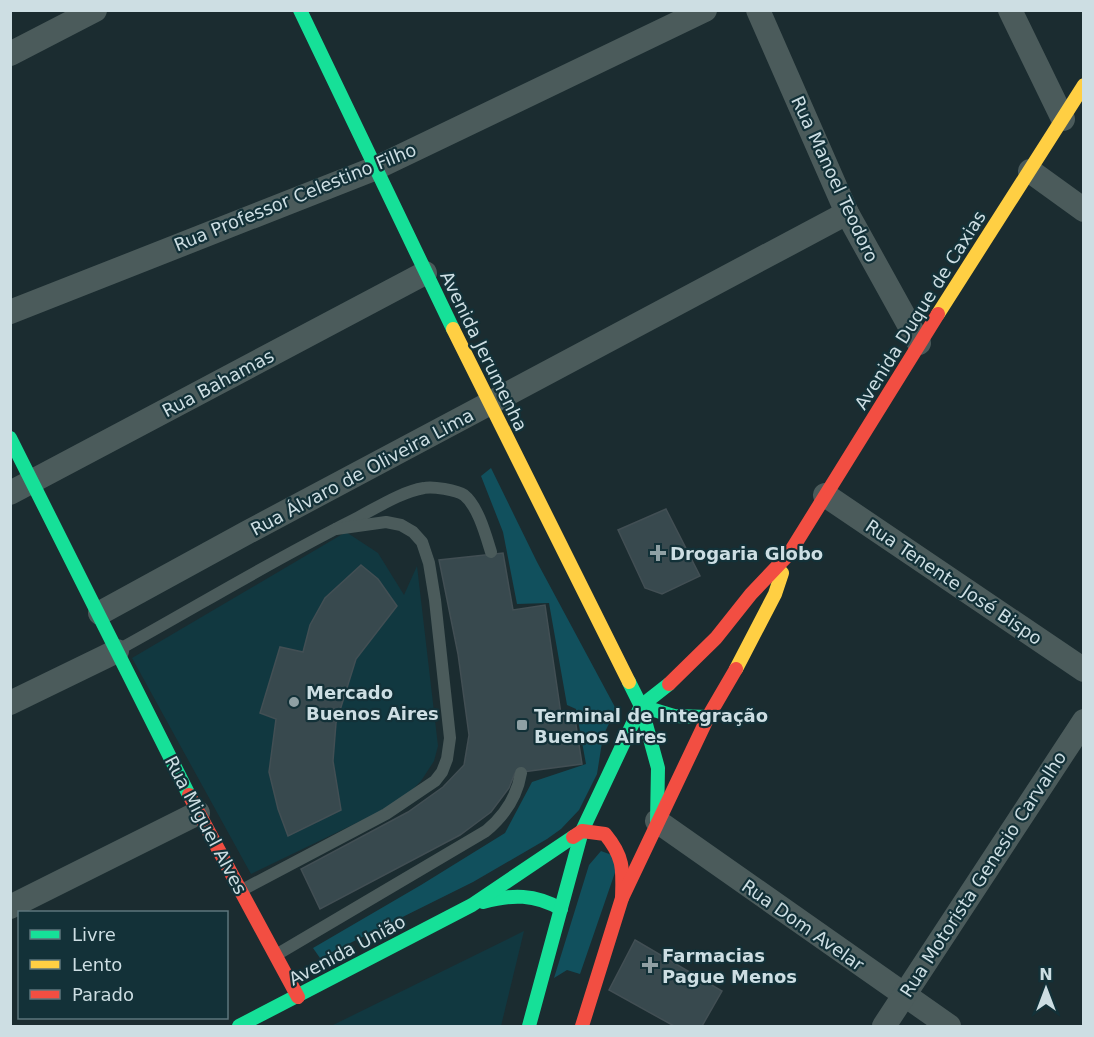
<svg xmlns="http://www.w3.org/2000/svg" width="1094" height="1037" viewBox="0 0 1094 1037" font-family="'DejaVu Sans',sans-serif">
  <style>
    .built { fill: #113840 }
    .green { fill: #11505d }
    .building { fill: #38494e; stroke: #424f54; stroke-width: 1.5 }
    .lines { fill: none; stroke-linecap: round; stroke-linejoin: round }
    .lane { stroke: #4b5b5b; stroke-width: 12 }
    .street { stroke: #4b5b5b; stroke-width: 24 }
    .fast { stroke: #16e098; stroke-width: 14 }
    .slow { stroke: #ffcf43; stroke-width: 14 }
    .jam { stroke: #f24e42; stroke-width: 14 }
    .poi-dot { fill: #8fa0a4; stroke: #133138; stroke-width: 2 }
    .labels { text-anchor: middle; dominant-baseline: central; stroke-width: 4.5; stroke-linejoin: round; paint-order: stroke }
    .street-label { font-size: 18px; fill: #cddee3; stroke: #133138 }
    .poi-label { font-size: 18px; font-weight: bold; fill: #cddee3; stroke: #133138; text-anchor: start }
  </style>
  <rect width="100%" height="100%" fill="#1b2c30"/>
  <g class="built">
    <polygon points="346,532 378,553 404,595 417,566 438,746 434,761 421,781 405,797 375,814 251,874 132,658"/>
    <polygon points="524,931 501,1026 331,1026"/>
  </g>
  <g class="green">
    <polygon points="491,468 537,562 616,709 603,736 597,774 579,810 561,829 547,839 473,882 320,958 313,948 421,885 505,833 532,782 586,764 576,709 567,705 549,603 517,604 503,532 481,476"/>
    <polygon points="601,851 620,858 580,974 567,970 554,978 589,865"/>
  </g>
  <g class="building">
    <polygon points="666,509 700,576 662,594 645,588 618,530"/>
    <polygon points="503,553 513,610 545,605 561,714 574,712 582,764 515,773 509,788 491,812 460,835 320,909 301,869 408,812 443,787 464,765 469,735 458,654 439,560"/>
    <polygon points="361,565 378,579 397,606 356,659 336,723 333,761 341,810 288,836 278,809 269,772 276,719 260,713 280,647 303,652 310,625 325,598"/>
    <polygon points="635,940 722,991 702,1026 674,1026 609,990"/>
  </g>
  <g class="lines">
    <g class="lane">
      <path d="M 118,650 C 196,607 273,560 353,520 C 375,509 400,492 424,488 C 432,486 457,490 464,495 C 478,506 486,536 491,552"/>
      <polyline points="242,890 386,814 435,781 442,772 447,759 450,738 435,600 429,563 422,542 413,532 401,525 386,522 336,529"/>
      <path d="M 276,955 L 486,831 C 504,816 517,797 521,773"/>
    </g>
    <g class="street">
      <polyline points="758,10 847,213 919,343"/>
      <polyline points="1010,10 1063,119"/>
      <polyline points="10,54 95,10"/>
      <polyline points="1030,171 1084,210"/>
      <polyline points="10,312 376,168 705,10"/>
      <polyline points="10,493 425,273"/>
      <polyline points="825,495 1084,670"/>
      <polyline points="100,613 248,532 847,213"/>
      <polyline points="10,703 117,651"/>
      <polyline points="657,821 949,1026"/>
      <polyline points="10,907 198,813"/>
      <polyline points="884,1026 1084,721"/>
    </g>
    <g class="fast">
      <polyline points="300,10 453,329"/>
      <polyline points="10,438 189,795"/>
      <polyline points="629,682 641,706 658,768 657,821"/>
      <polyline points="641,706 674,716 708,717"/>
      <path d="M 483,902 C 512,894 535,894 561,909"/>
      <polyline points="239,1026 472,905 573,837"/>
      <polyline points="529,1026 582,831 641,706 669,684"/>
    </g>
    <g class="slow">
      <polyline points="938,314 1084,85"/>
      <polyline points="453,329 629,682"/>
      <polyline points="736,669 775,594 782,573"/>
    </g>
    <g class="jam">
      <polyline points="669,684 716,638 751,594 789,554 938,314"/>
      <polyline points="189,795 298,997"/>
      <path d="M 573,837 L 582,831 L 605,834 C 624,857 623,869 622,898"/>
      <polyline points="582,1026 622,898 708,717 736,669"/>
    </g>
  </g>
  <g class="poi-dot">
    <path d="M655 544h6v6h6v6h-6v6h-6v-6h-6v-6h6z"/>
    <circle cx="294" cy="702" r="6"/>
    <rect x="516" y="719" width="12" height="12" rx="3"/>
    <path d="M647 956h6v6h6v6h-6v6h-6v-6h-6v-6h6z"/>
  </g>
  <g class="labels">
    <g class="street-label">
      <text transform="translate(835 179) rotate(65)">Rua Manoel Teodoro</text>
      <text transform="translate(295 197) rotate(-22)">Rua Professor Celestino Filho</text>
      <text transform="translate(920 310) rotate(-58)">Avenida Duque de Caxias</text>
      <text transform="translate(484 351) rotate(64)">Avenida Jerumenha</text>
      <text transform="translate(218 383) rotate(-28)">Rua Bahamas</text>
      <text transform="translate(362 472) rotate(-28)">Rua Álvaro de Oliveira Lima</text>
      <text transform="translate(954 582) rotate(34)">Rua Tenente José Bispo</text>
      <text transform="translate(206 825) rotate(62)">Rua Miguel Alves</text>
      <text transform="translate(983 874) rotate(-57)">Rua Motorista Genesio Carvalho</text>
      <text transform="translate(803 925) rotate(35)">Rua Dom Avelar</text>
      <text transform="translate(347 950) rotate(-28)">Avenida União</text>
    </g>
    <g class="poi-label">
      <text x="670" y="553">Drogaria Globo</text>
      <text x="306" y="692">Mercado<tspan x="306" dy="21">Buenos Aires</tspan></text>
      <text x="534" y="715">Terminal de Integração<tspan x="534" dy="21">Buenos Aires</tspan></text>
      <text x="662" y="955">Farmacias<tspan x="662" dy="21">Pague Menos</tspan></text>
    </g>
  </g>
  <rect width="1094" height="1037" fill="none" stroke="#cddee3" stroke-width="24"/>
  <rect x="18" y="911" width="210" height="108" fill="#133138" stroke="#5d767c" stroke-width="1.5"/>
  <rect x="30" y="930" width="30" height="9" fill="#16e098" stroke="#5d767c" stroke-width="1.5"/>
  <text x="72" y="941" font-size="18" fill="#cddee3">Livre</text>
  <rect x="30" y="960" width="30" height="9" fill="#ffcf43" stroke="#5d767c" stroke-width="1.5"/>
  <text x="72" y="971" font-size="18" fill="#cddee3">Lento</text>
  <rect x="30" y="990" width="30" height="9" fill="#f24e42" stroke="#5d767c" stroke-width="1.5"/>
  <text x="72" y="1001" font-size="18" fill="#cddee3">Parado</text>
  <g transform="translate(1046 989)" stroke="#133138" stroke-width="4.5" paint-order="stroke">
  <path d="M0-4.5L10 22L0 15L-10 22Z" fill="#cddee3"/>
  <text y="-9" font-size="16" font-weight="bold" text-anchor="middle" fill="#cddee3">N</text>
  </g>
</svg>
